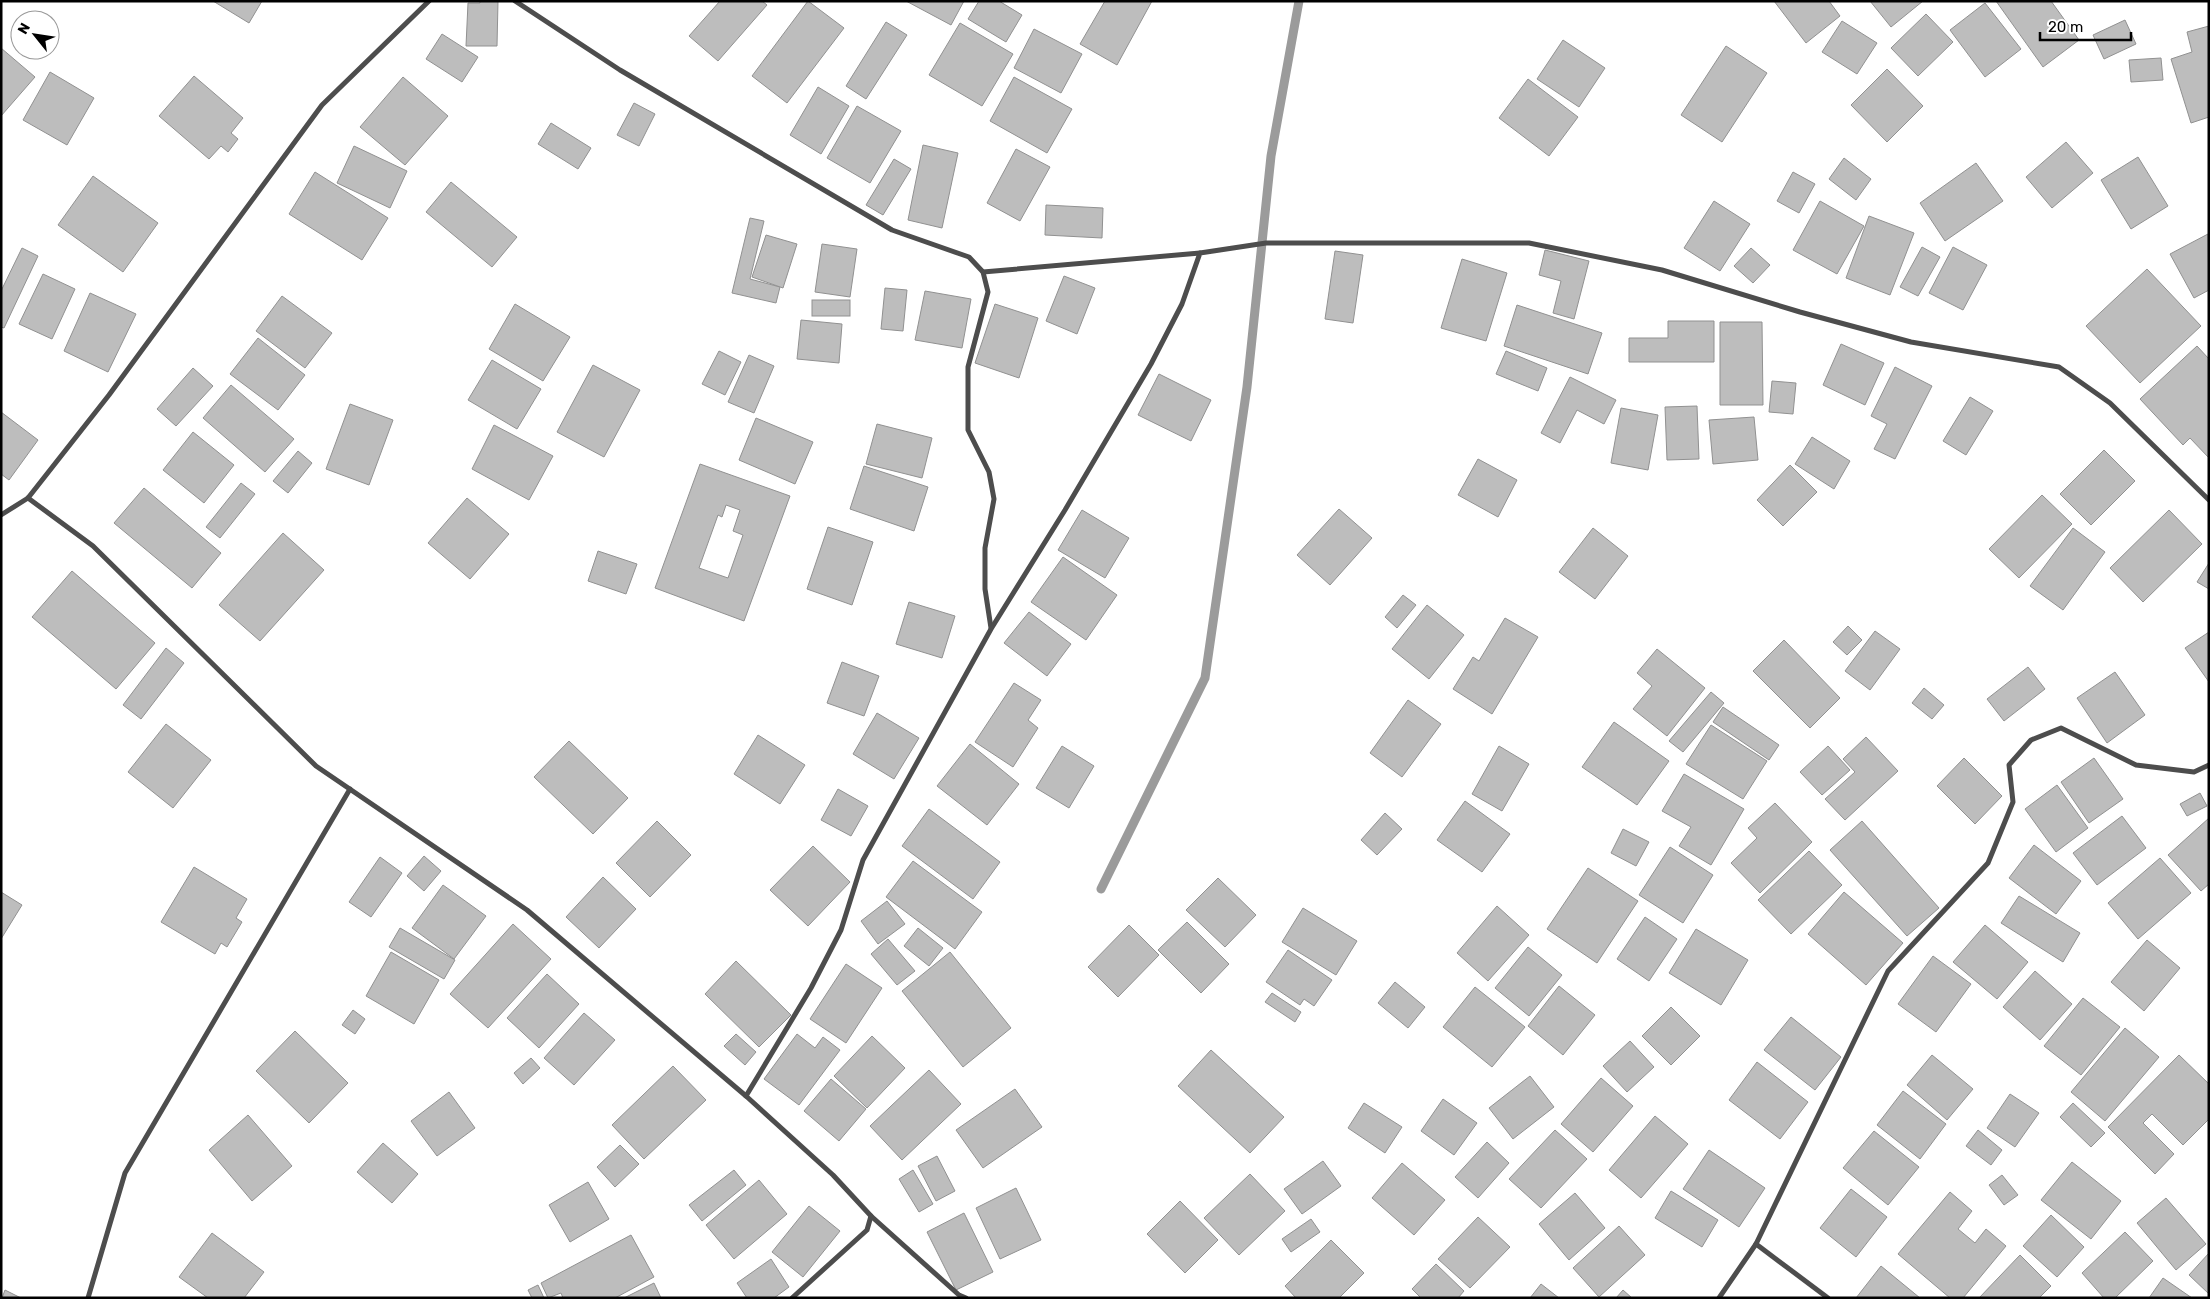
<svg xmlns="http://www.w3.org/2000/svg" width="2210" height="1299" viewBox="0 0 2210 1299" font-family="Rubik,sans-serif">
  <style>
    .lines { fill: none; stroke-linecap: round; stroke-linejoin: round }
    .stream { stroke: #9b9b9b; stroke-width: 9 }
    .building { fill: #bdbdbd; stroke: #919191; fill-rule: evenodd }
    .street { stroke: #4d4d4d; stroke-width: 5 }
  </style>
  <rect width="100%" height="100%" fill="#fff"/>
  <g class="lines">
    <polyline class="stream" points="1101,889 1205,678 1247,387 1271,156 1299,1"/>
  </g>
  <g class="building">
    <polygon points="213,1 262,1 249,23"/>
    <polygon points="480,1 498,1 497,46 466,46 468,3 480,3"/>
    <polygon points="720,1 762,1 767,5 718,61 689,36"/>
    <polygon points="808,1 844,28 787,103 752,76"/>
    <polygon points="906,1 964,1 951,25"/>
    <polygon points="979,1 999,1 1022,15 1006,42 968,19"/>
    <polygon points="1105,1 1152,1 1117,65 1080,44"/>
    <polygon points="1774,1 1829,1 1840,16 1806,43"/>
    <polygon points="1870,1 1923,1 1891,27"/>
    <polygon points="1996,1 2051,1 2079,40 2043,67"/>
    <polygon points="1985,3 2021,49 1985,77 1950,30"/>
    <polygon points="1926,14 1953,42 1918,76 1891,48"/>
    <polygon points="2125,20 2136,44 2104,59 2093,35"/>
    <polygon points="1842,21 1877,43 1857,74 1822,52"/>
    <polygon points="886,22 907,35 866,99 846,86"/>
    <polygon points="960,23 1013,54 982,106 929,75"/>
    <polygon points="2209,26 2209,117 2191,123 2171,59 2192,52 2187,32"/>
    <polygon points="1034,29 1082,54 1061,93 1014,68"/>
    <polygon points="442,34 478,57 462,82 426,59"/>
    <polygon points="1563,40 1605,68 1579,107 1537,79"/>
    <polygon points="1726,46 1767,73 1722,142 1681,115"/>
    <polygon points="1,48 35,77 1,116"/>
    <polygon points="2161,58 2163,80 2131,82 2129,60"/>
    <polygon points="1887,69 1923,106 1887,142 1851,105"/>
    <polygon points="50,72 94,98 67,145 23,120"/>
    <polygon points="194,76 243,118 231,133 238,139 228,152 221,146 209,159 159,116"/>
    <polygon points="403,77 448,116 405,165 360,127"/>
    <polygon points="1014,77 1072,109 1047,153 990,121"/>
    <polygon points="1528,79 1578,117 1549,156 1499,118"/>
    <polygon points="818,87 849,106 821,154 790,135"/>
    <polygon points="634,103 655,114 639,146 617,135"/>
    <polygon points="857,106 901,131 870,183 827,158"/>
    <polygon points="551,123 591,148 578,169 538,144"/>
    <polygon points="2066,142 2093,173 2052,208 2026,177"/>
    <polygon points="923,145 958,153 942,228 908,220"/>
    <polygon points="354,146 407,171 390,208 337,183"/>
    <polygon points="1016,149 1050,167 1020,221 987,203"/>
    <polygon points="2138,157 2168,206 2131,229 2101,180"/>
    <polygon points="1844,158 1871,179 1856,200 1829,179"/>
    <polygon points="894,159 911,169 883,215 866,205"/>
    <polygon points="1976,163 2003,201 1945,241 1920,203"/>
    <polygon points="315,172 388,218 362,260 289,214"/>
    <polygon points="1793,172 1815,184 1799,213 1777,201"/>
    <polygon points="93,176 158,223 123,272 58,225"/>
    <polygon points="451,182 517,237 492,267 426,212"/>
    <polygon points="1714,201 1750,224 1720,271 1684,248"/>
    <polygon points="1820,201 1864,226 1837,274 1793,250"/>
    <polygon points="1046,205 1103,208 1102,238 1045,235"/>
    <polygon points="1869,216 1914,233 1890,295 1846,278"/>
    <polygon points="750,218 764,221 750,279 780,287 776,303 732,293"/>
    <polygon points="2208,234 2209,290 2194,298 2170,254"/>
    <polygon points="766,235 797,244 783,288 752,277"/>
    <polygon points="822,244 857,249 850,297 815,292"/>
    <polygon points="1922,247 1940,257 1918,296 1900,287"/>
    <polygon points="1953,247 1987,265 1963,310 1929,293"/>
    <polygon points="22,248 38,256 4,328 1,327 1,291"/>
    <polygon points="1751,248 1770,265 1753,283 1734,266"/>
    <polygon points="1545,250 1589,261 1574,319 1553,313 1561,281 1539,275"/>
    <polygon points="1335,251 1363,255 1353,323 1325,319"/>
    <polygon points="1462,259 1507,273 1486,341 1441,328"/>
    <polygon points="2147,269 2201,326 2140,383 2086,326"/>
    <polygon points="43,274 75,289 52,339 19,324"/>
    <polygon points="1064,276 1095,288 1077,334 1046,321"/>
    <polygon points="885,288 907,290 903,331 881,329"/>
    <polygon points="925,291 971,299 962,348 915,340"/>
    <polygon points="90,293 136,314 108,372 64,351"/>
    <polygon points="282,296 332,333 305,368 256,331"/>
    <rect x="812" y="300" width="38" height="16"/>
    <polygon points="515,304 570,337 543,381 489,349"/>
    <polygon points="995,304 1038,318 1019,378 975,363"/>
    <polygon points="1517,305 1602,333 1588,374 1504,346"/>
    <polygon points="801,320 842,324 839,363 797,359"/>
    <polygon points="1668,321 1714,321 1714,362 1629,362 1629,338 1668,338"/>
    <polygon points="1720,322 1762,322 1763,405 1720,405"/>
    <polygon points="258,338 305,375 278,410 230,374"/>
    <polygon points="1841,344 1884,363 1865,405 1823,385"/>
    <polygon points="2197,346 2209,359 2209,458 2190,438 2183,445 2140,399"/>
    <polygon points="719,351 741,362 725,395 702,384"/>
    <polygon points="1506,351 1547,368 1538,391 1496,374"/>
    <polygon points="749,355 774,366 754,413 728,402"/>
    <polygon points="492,360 541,389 517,429 468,400"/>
    <polygon points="593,365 640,390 604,457 557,432"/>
    <polygon points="1895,367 1932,386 1895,459 1874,449 1887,424 1871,416"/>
    <polygon points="193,368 213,386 176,426 157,409"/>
    <polygon points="1159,374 1211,400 1191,441 1138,415"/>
    <polygon points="1570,377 1616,400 1604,424 1577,410 1560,443 1541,433"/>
    <polygon points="1772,381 1796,383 1793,414 1769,412"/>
    <polygon points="231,385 294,439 265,472 203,418"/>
    <polygon points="1970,397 1993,411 1966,455 1943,441"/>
    <polygon points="350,404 393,420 369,485 326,469"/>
    <polygon points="1697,406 1699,459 1667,460 1665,407"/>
    <polygon points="1621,408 1658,415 1648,470 1611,463"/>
    <polygon points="1,412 38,440 9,480 1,474"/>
    <polygon points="1754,417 1758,460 1713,464 1709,420"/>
    <polygon points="756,418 813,442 795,484 739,460"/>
    <polygon points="877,424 932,438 922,478 866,464"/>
    <polygon points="494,425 553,456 529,500 472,469"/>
    <polygon points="193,432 234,465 204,503 163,470"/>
    <polygon points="1812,437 1850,461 1834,489 1795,464"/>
    <polygon points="2104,450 2135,481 2091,525 2060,494"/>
    <polygon points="298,451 312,463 288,493 273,481"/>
    <polygon points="1478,459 1517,480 1498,517 1458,495"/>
    <path d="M 700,464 L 790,496 L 744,621 L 655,588 ZM 726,505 L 740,510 L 733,531 L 743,535 L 728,578 L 699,568 L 718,515 L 722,517 Z"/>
    <polygon points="1790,465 1817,492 1783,526 1757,500"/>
    <polygon points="864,466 928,487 914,531 850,509"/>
    <polygon points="241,483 255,494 220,538 206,527"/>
    <polygon points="144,488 221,553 192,588 114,523"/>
    <polygon points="2042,495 2072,524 2019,578 1989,549"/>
    <polygon points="467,498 509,534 470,579 428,543"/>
    <polygon points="1339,509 1372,538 1330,585 1297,555"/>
    <polygon points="1082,510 1129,538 1105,578 1058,550"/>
    <polygon points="2169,510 2202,544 2143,602 2110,568"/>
    <polygon points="828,527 873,542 852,605 807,589"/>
    <polygon points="1593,528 1628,556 1595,599 1559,572"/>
    <polygon points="2073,528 2105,552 2063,610 2030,586"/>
    <polygon points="283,533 324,570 260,641 219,605"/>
    <polygon points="598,551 637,564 626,594 588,581"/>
    <polygon points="1063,557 1117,595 1086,640 1031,602"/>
    <polygon points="2209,563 2209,589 2197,582"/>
    <polygon points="72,571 155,643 116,689 32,617"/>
    <polygon points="1403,595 1416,605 1397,628 1385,617"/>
    <polygon points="909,602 955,616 942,658 896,644"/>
    <polygon points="1427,605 1464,635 1429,679 1392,649"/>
    <polygon points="1029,612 1071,644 1047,676 1004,643"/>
    <polygon points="1505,618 1538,637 1492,714 1453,689 1473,657 1479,661"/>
    <polygon points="1848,626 1862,640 1847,655 1833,642"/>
    <polygon points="1875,631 1900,649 1870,690 1845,671"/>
    <polygon points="2209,632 2209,682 2185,648"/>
    <polygon points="1784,640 1840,698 1810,728 1753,671"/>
    <polygon points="166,648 184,663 141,719 123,705"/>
    <polygon points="1657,649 1705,688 1667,736 1633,709 1652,686 1637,673"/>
    <polygon points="842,662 879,676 864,716 827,703"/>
    <polygon points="2028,667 2045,689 2004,721 1987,699"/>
    <polygon points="2115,672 2145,715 2107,743 2077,698"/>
    <polygon points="1014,683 1041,700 1028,720 1038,728 1013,767 975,742"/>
    <polygon points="1924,688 1944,705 1932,719 1912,703"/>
    <polygon points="1711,692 1724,703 1683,752 1669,741"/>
    <polygon points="1408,700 1441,724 1402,777 1370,753"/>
    <polygon points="1723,707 1779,745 1769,760 1713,722"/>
    <polygon points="877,713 919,738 894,779 853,754"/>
    <polygon points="1614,722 1669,761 1637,805 1582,767"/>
    <polygon points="166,724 211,760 173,808 128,772"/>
    <polygon points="1711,725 1767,761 1743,799 1686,764"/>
    <polygon points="758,735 805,765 780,804 734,774"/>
    <polygon points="1866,737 1898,771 1845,820 1825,799 1855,772 1843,759"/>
    <polygon points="569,741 628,798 593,834 534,777"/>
    <polygon points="970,744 1019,784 987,825 937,786"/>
    <polygon points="1062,746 1094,766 1069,808 1036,788"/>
    <polygon points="1499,746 1529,764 1502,811 1472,794"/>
    <polygon points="1828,746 1850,770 1822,795 1800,772"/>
    <polygon points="1964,758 2002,796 1975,824 1937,786"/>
    <polygon points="2094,758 2123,799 2089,823 2061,782"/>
    <polygon points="1684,774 1744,809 1711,865 1679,846 1691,827 1662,811"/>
    <polygon points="2057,785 2088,828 2056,852 2025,809"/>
    <polygon points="838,789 868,806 851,836 821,820"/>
    <polygon points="2200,793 2207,806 2187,816 2180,804"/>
    <polygon points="1465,801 1510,834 1482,872 1437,840"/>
    <polygon points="1775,803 1812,842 1760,893 1731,863 1757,838 1748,828"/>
    <polygon points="929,809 1000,862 973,899 902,846"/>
    <polygon points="1385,813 1402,829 1377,855 1361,840"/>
    <polygon points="2122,816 2146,848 2097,885 2073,853"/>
    <polygon points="2209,818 2209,884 2201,891 2168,855"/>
    <polygon points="657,821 691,855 650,897 616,863"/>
    <polygon points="1862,821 1939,908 1907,936 1830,850"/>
    <polygon points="1623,829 1649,842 1636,866 1611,853"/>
    <polygon points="2034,845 2081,881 2056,914 2009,878"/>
    <polygon points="813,846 850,882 808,926 770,890"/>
    <polygon points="1670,847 1713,875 1683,923 1639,895"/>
    <polygon points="1809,851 1842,885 1791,934 1758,900"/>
    <polygon points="424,856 441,871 424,891 407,876"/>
    <polygon points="380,857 402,873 371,917 349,902"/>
    <polygon points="2160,858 2191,893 2138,939 2108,903"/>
    <polygon points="913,861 982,912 955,949 886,897"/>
    <polygon points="194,867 247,899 236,918 242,922 227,947 221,943 215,954 161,922"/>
    <polygon points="1588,868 1638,901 1597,963 1547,929"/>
    <polygon points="603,877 636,909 599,948 566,917"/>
    <polygon points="1218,878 1256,915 1225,947 1186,910"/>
    <polygon points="443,885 486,916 454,959 412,928"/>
    <polygon points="1,892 22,905 1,939"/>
    <polygon points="1844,892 1903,943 1866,985 1808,934"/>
    <polygon points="2019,896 2080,933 2063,962 2001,923"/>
    <polygon points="887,901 905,924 878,944 861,921"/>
    <polygon points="1497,906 1529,935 1488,981 1457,953"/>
    <polygon points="1303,908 1357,941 1336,975 1282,942"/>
    <polygon points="1645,917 1677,939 1649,981 1617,959"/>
    <polygon points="1187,922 1229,964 1201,993 1158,950"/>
    <polygon points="513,924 551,959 488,1028 450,994"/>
    <polygon points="1129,925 1159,955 1118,997 1088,967"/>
    <polygon points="1985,925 2028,962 1997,999 1953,962"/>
    <polygon points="400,928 455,960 444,979 389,947"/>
    <polygon points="918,928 943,948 929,966 904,946"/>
    <polygon points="1696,929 1748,960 1721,1005 1669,973"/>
    <polygon points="888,939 915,971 897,985 871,954"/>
    <polygon points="2147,940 2180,968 2144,1011 2111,982"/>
    <polygon points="1528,947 1562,975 1529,1016 1495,988"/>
    <polygon points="1288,950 1332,980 1314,1006 1304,999 1300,1005 1266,982"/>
    <polygon points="391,952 439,980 414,1024 366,996"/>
    <polygon points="950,952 1011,1028 963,1067 902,991"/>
    <polygon points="1933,956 1971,984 1936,1032 1898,1004"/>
    <polygon points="736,961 791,1015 759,1047 705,994"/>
    <polygon points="846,964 882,988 846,1043 810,1019"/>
    <polygon points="2035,971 2072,1004 2040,1040 2003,1007"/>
    <polygon points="547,974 579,1004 539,1048 507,1018"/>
    <polygon points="1395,982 1425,1007 1408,1028 1378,1003"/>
    <polygon points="1559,986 1595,1015 1563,1055 1528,1026"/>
    <polygon points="1475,987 1525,1027 1492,1067 1443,1027"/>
    <polygon points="1272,993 1301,1012 1295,1022 1265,1002"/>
    <polygon points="2083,998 2120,1027 2081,1075 2044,1046"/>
    <polygon points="1671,1007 1700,1036 1671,1065 1642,1036"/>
    <polygon points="353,1010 365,1019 355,1034 342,1025"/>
    <polygon points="584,1013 615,1040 574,1085 544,1058"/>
    <polygon points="1791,1017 1841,1057 1815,1090 1764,1050"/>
    <polygon points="2125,1028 2159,1057 2105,1121 2071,1092"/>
    <polygon points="295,1031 348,1083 309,1123 256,1071"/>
    <polygon points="736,1034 756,1052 745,1065 724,1046"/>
    <polygon points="797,1034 815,1048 823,1037 840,1050 799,1105 764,1079"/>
    <polygon points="872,1036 905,1068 867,1108 834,1076"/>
    <polygon points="1630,1041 1654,1067 1627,1092 1603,1066"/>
    <polygon points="1211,1050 1284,1117 1250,1153 1178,1086"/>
    <polygon points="1932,1055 1973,1089 1947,1120 1907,1085"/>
    <polygon points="2179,1055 2209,1084 2209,1119 2183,1145 2152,1114 2143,1123 2174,1154 2155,1174 2108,1127"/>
    <polygon points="531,1058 540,1068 523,1084 514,1073"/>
    <polygon points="1757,1062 1808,1102 1780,1139 1729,1100"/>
    <polygon points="673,1066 706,1100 644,1159 612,1125"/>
    <polygon points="929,1070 961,1104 902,1160 870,1126"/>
    <polygon points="1530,1076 1554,1107 1513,1139 1489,1108"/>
    <polygon points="1601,1078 1633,1106 1593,1152 1561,1124"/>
    <polygon points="831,1079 866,1109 839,1141 804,1111"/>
    <polygon points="1015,1089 1042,1127 983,1168 956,1130"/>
    <polygon points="1903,1091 1946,1124 1920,1159 1877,1125"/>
    <polygon points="449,1092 475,1128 437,1156 411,1121"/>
    <polygon points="2010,1094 2039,1113 2015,1147 1987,1128"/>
    <polygon points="1443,1099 1477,1123 1454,1155 1421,1131"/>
    <polygon points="1364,1103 1402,1127 1385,1153 1348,1128"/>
    <polygon points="2073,1103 2105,1133 2091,1147 2060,1117"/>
    <polygon points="248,1115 292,1166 252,1201 209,1150"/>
    <polygon points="1655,1116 1688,1144 1641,1198 1609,1170"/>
    <polygon points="1555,1130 1587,1159 1541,1208 1509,1179"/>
    <polygon points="1978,1130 2002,1150 1991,1165 1966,1146"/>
    <polygon points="1874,1131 1919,1167 1888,1205 1843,1168"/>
    <polygon points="1487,1142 1509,1163 1478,1198 1455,1177"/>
    <polygon points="383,1143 418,1174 392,1203 357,1172"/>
    <polygon points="620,1145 639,1164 615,1187 597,1167"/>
    <polygon points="1709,1150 1765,1188 1739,1227 1683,1189"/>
    <polygon points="937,1156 955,1191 936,1201 918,1166"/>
    <polygon points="1323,1161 1341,1186 1302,1214 1284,1189"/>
    <polygon points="2072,1162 2121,1201 2091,1239 2041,1200"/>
    <polygon points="1402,1163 1445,1200 1414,1235 1372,1198"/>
    <polygon points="734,1170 746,1185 702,1221 689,1205"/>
    <polygon points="913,1170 933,1204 919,1212 899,1179"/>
    <polygon points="1250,1174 1285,1211 1239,1255 1204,1218"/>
    <polygon points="2002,1175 2018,1195 2004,1205 1989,1185"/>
    <polygon points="759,1180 787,1214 734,1259 706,1225"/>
    <polygon points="588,1182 609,1219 570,1242 549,1205"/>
    <polygon points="1016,1188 1041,1240 1000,1259 976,1208"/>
    <polygon points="1851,1189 1887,1217 1856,1257 1820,1228"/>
    <polygon points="1671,1191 1718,1220 1702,1247 1655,1218"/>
    <polygon points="1950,1192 1972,1211 1958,1229 1975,1243 1986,1229 2006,1246 1963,1298 1950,1298 1898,1254"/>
    <polygon points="1575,1193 1605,1228 1569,1260 1539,1224"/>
    <polygon points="2166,1198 2206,1244 2176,1270 2137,1223"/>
    <polygon points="1180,1201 1218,1240 1185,1273 1147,1234"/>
    <polygon points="809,1206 840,1231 803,1277 772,1252"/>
    <polygon points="964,1213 993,1272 956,1290 927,1232"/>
    <polygon points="2051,1215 2084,1247 2057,1277 2023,1246"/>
    <polygon points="1478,1217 1510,1247 1470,1288 1438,1259"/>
    <polygon points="1311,1219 1320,1232 1291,1252 1282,1239"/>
    <polygon points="1619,1226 1645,1255 1599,1297 1573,1268"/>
    <polygon points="2125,1232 2153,1261 2115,1298 2104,1298 2082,1273"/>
    <polygon points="212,1233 264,1272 244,1298 208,1298 179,1277"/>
    <polygon points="631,1235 654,1277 615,1298 563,1298 561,1293 548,1298 541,1283"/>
    <polygon points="1331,1240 1364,1273 1339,1298 1296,1298 1285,1286"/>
    <polygon points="2209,1253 2209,1294 2189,1275"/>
    <polygon points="2020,1255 2051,1286 2039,1298 1979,1298"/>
    <polygon points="771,1259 789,1287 774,1298 747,1298 737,1283"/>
    <polygon points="1436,1264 1464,1291 1458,1298 1421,1298 1412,1289"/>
    <polygon points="1881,1266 1920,1298 1856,1298"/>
    <polygon points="2163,1278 2192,1298 2149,1298"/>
    <polygon points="654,1283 661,1298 624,1298"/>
    <polygon points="1541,1284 1559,1298 1530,1298"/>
    <polygon points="538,1285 544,1298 532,1298 528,1290"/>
    <polygon points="5,1290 21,1298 2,1298"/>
    <polygon points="1623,1290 1632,1298 1616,1298"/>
  </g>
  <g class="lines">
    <g class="street">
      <polyline points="515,1 620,70 892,230 969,257 983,272 988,292 968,367 968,430 989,472 994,499 985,548 985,589 991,628"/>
      <polyline points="983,272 1200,253"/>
      <polyline points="28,498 93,546 316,766 527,910 746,1096 833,1175 871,1216 867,1230 792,1298"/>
      <polyline points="1,515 28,498 109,395 322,105 429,1"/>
      <polyline points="746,1096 811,988 841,930 863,860 991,629 1065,510 1151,364 1182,304 1200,253 1266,243 1529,243 1662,270 1800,312 1911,342 2059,367 2110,403 2209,500"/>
      <polyline points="871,1216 959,1295 966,1298"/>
      <polyline points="1756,1244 1828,1298"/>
      <polyline points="88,1298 125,1173 350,789"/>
      <polyline points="1719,1298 1756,1244 1888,971 1988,863 2013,802 2009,765 2031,740 2061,728 2136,765 2194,772 2209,765"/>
    </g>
  </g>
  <rect width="2210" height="1299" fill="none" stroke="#000000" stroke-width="5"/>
  <g transform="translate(35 35) rotate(300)"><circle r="24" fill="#ffffff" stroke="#999999"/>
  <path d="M0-4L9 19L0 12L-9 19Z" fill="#000000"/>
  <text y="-8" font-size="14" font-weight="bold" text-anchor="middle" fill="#000000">N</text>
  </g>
  <path d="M2040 32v8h91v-8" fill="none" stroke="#000000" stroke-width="2.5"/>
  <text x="2048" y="32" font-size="15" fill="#000000" stroke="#ffffff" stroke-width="4" paint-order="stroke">20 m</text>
</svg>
